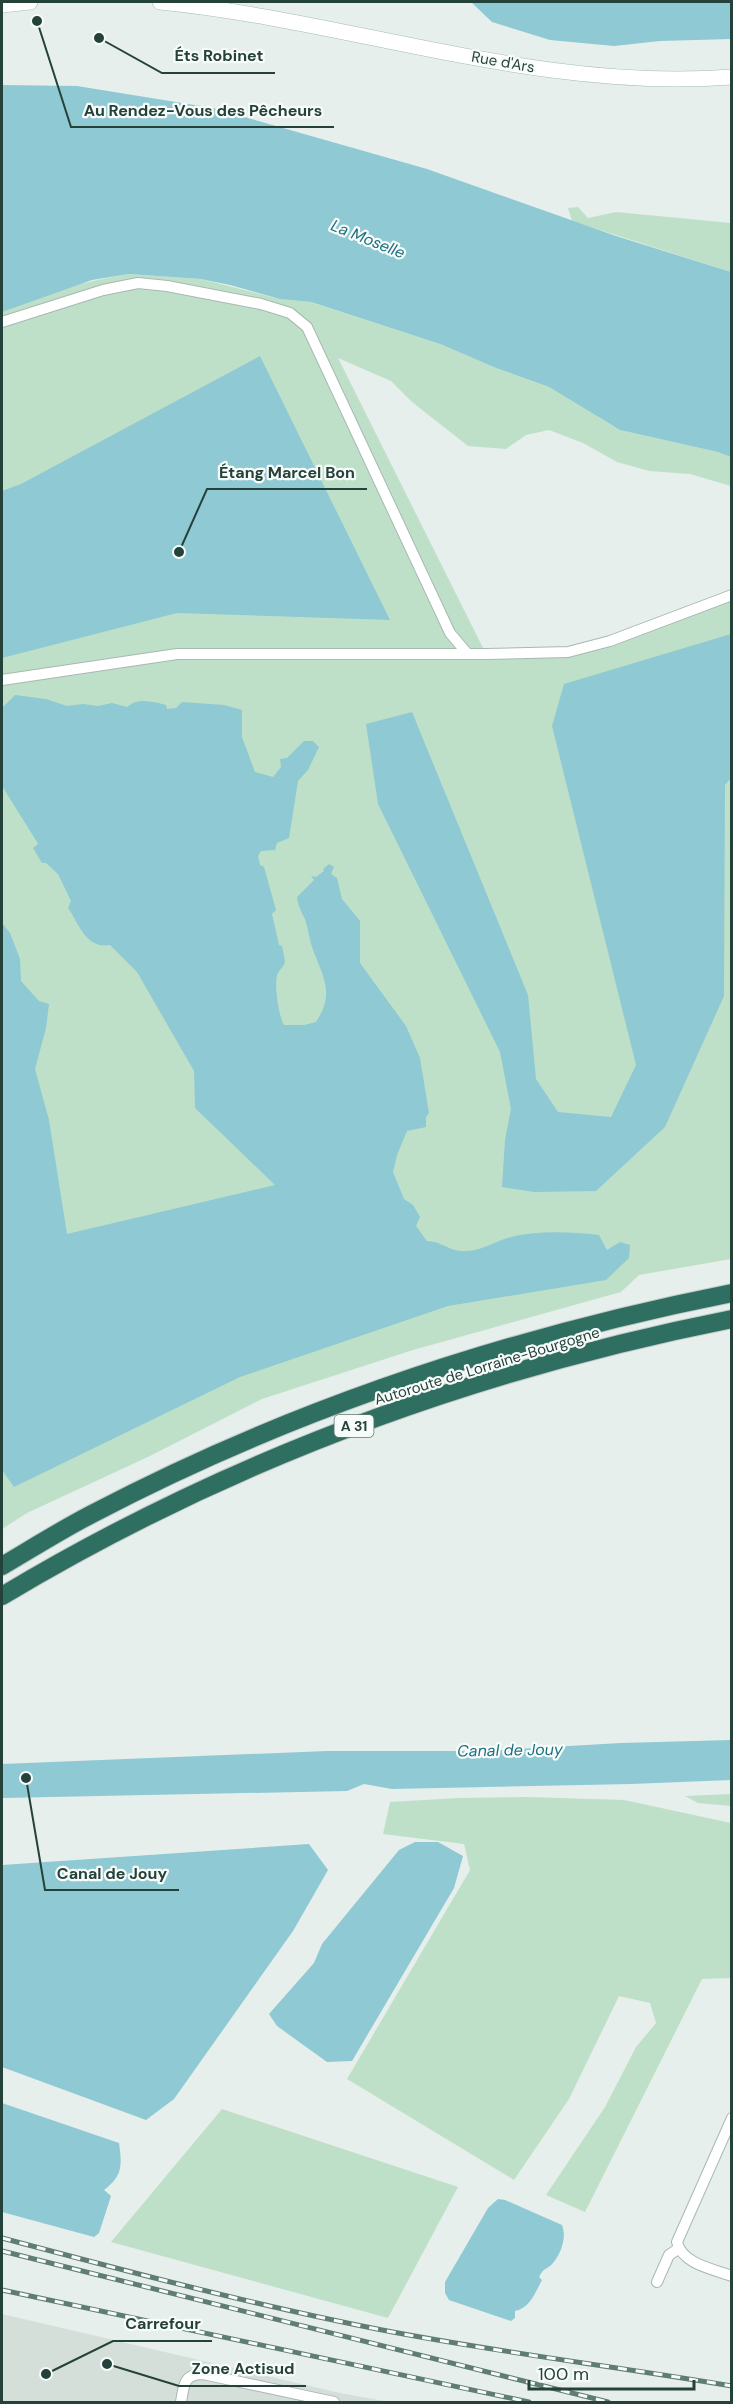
<svg xmlns="http://www.w3.org/2000/svg" width="733" height="2404" viewBox="0 0 733 2404" font-family="'DM Sans',sans-serif">
  <style>
    .built { fill: #d4dfda }
    .green { fill: #bfe0c8 }
    .water { fill: #8ec9d4 }
    .lines { fill: none; stroke-linecap: round; stroke-linejoin: round }
    .street-casing { stroke: #a8b8b2; stroke-width: 12 }
    .secondary-casing { stroke: #a4bbb3; stroke-width: 16 }
    .highway-casing { stroke: #c2cac8; stroke-width: 20 }
    .street { stroke: #fff; stroke-width: 10 }
    .secondary { stroke: #fff; stroke-width: 15 }
    .highway { stroke: #2f6f62; stroke-width: 18 }
    .rail-casing { stroke: #5f7d75; stroke-width: 5 }
    .rail { stroke: #f7fbf9; stroke-width: 3; stroke-dasharray: 9; stroke-linecap: butt }
    .labels { text-anchor: middle; dominant-baseline: central; stroke-width: 4.5; stroke-linejoin: round; paint-order: stroke }
    .shield { fill: #f7fbf9; stroke: #637a73; stroke-width: 1.5 }
    .shield-label { font-size: 14px; font-weight: bold; fill: #24423a }
    .street-label { font-size: 15px; fill: #24423a; stroke: #f7fbf9 }
    .water-label { font-size: 16px; font-style: italic; fill: #1c6f80; stroke: #f7fbf9 }
    .leader { fill: none; stroke: #24423a; stroke-width: 2 }
    .callout-dot { fill: #24423a; stroke: #f7fbf9; stroke-width: 2 }
    .callout-label { font-size: 16px; text-anchor: middle; font-weight: bold; fill: #24423a; stroke: #f7fbf9; stroke-width: 4.5; stroke-linejoin: round; paint-order: stroke }
  </style>
  <rect width="100%" height="100%" fill="#e6efeb"/>
  <polygon class="built" points="2,2314 340,2393 390,2402 2,2402"/>
  <g class="green">
    <polygon points="578,207 588,218 616,212 731,223 731,272 572,221 568,208"/>
    <path d="M 129,274 L 201,279 L 280,299 L 310,302 L 440,344 L 496,368 L 549,387 L 620,430 L 719,452 L 731,457 L 731,486 L 690,474 L 649,471 L 617,462 L 583,443 L 549,430 L 526,435 L 506,449 L 468,446 L 412,402 L 391,381 L 338,358 L 486,654 L 568,652 L 731,595 L 731,1259 L 639,1275 L 621,1292 L 413,1350 L 262,1399 L 150,1456 L 27,1513 L 2,1529 L 2,312 C 42,294 85,281 129,274 Z"/>
    <polygon points="731,1794 731,1806 698,1803 685,1796"/>
    <polygon points="526,1797 624,1800 731,1823 731,1978 702,1979 585,2212 546,2195 605,2107 636,2047 656,2023 650,2003 619,1996 569,2099 514,2180 347,2079 470,1870 464,1844 383,1834 390,1802 459,1798"/>
    <polygon points="222,2109 458,2187 388,2318 111,2242"/>
  </g>
  <g class="water">
    <polygon points="471,2 731,2 731,39 660,41 614,46 550,40 492,22"/>
    <polygon points="2,85 77,86 213,108 427,169 616,236 731,272 731,457 718,452 620,430 549,387 496,368 440,344 311,302 280,299 230,285 201,279 129,274 92,280 2,312"/>
    <polygon points="260,356 390,620 177,613 2,658 2,491 21,484"/>
    <polygon points="731,634 732,777 725,785 724,996 665,1127 596,1191 534,1192 502,1187 505,1140 511,1109 500,1052 378,804 366,724 412,712 528,995 536,1079 558,1112 611,1117 636,1065 552,726 564,684"/>
    <path d="M 15,695 L 46,699 L 67,706 L 83,704 L 98,706 L 112,703 L 127,707 C 139,697 152,702 166,705 L 167,709 L 176,708 L 182,702 L 224,705 L 242,710 L 242,737 L 255,772 L 273,777 L 281,767 L 280,759 L 287,758 L 304,741 L 313,741 L 319,747 L 308,770 L 298,781 L 289,838 L 277,843 L 275,850 L 261,851 L 258,856 L 260,865 L 264,867 L 276,910 L 272,914 L 279,945 L 282,946 L 285,961 C 284,967 281,968 278,973 C 273,982 279,1017 284,1025 L 304,1025 L 316,1022 C 336,992 322,976 312,947 C 309,938 308,928 305,919 C 301,911 298,906 297,897 L 314,880 L 311,876 L 316,877 L 324,871 L 323,869 L 329,864 L 334,867 L 331,874 L 337,878 L 342,899 L 360,921 L 360,963 L 406,1026 L 420,1058 L 429,1113 L 426,1117 L 426,1127 L 407,1131 L 397,1155 L 393,1172 L 404,1199 L 413,1205 L 420,1217 L 416,1226 L 427,1241 C 441,1241 449,1251 462,1251 C 479,1252 492,1243 507,1238 C 537,1230 569,1232 599,1235 L 607,1250 L 620,1242 L 630,1245 L 629,1258 L 606,1280 L 448,1306 L 240,1377 L 14,1487 L 2,1470 L 2,923 L 10,933 L 20,959 L 21,981 L 39,1001 L 49,1004 L 46,1028 L 35,1069 L 49,1120 L 67,1234 L 275,1185 L 195,1108 L 194,1071 L 137,972 L 110,945 C 86,949 79,924 68,908 L 71,901 L 58,874 L 46,863 L 42,863 L 33,848 L 38,844 L 37,842 L 2,786 L 2,708 Z"/>
    <polygon points="731,1740 731,1780 631,1784 392,1789 364,1784 347,1791 2,1798 2,1764 327,1751 483,1751 621,1743"/>
    <polygon points="415,1842 438,1842 463,1856 454,1888 352,2061 327,2062 277,2026 269,2014 314,1963 322,1944 399,1850"/>
    <polygon points="309,1844 328,1870 293,1931 174,2099 146,2120 2,2067 2,1865"/>
    <path d="M 2,2103 L 119,2143 C 122,2165 123,2176 104,2190 L 111,2196 L 99,2233 L 94,2237 L 2,2212 Z"/>
    <path d="M 498,2199 L 505,2200 L 562,2225 C 567,2238 561,2253 553,2263 C 547,2270 544,2267 539,2277 L 542,2280 C 535,2293 530,2308 515,2311 L 515,2318 L 511,2321 L 449,2300 L 445,2293 L 445,2282 L 488,2208 Z"/>
  </g>
  <g class="lines">
    <defs>
      <g id="street">
        <polyline points="2,322 103,290 138,283 167,286 261,304 290,313 307,327 450,633 466,652"/>
        <polyline points="2,680 177,654 486,654 568,652 610,641 732,595"/>
        <path d="M 732,2118 L 677,2242 C 682,2264 713,2269 732,2276"/>
        <polyline points="657,2282 669,2255 678,2249"/>
        <path d="M 181,2402 C 184,2386 183,2374 203,2374 L 334,2402"/>
      </g>
      <g id="secondary">
        <path d="M 160,2 C 351,21 537,92 732,77"/>
        <polyline points="2,5 30,2"/>
      </g>
      <g id="highway">
        <path d="M 2,1566 C 31,1549 61,1530 92,1514 C 292,1409 510,1337 732,1293"/>
        <path d="M 2,1596 C 227,1461 474,1370 732,1319"/>
      </g>
    </defs>
    <use href="#street" class="street-casing"/>
    <use href="#secondary" class="secondary-casing"/>
    <use href="#highway" class="highway-casing"/>
    <use href="#street" class="street"/>
    <use href="#secondary" class="secondary"/>
    <use href="#highway" class="highway"/>
    <defs>
      <g id="rail">
        <path d="M 2,2238 C 126,2271 250,2304 377,2329 C 494,2352 614,2366 732,2386"/>
        <polyline points="2,2251 608,2402"/>
        <polyline points="2,2290 529,2402"/>
      </g>
    </defs>
    <use href="#rail" class="rail-casing"/>
    <use href="#rail" class="rail"/>
  </g>
  <g class="labels">
    <rect class="shield" x="334.5" y="1415" width="39" height="22" rx="4.5"/>
    <g class="shield-label">
      <text x="354" y="1426">A 31</text>
    </g>
    <g class="street-label">
      <text transform="translate(503 62) rotate(10)">Rue d'Ars</text>
      <text transform="translate(487 1366) rotate(-17)">Autoroute de Lorraine-Bourgogne</text>
    </g>
    <g class="water-label">
      <text transform="translate(368 239) rotate(22)">La Moselle</text>
      <text transform="translate(510 1750) rotate(-1)">Canal de Jouy</text>
    </g>
  </g>
  <path class="leader" d="M99 38L162 73H275M37 21L71 127H334M179 552L207 489H367M26 1778L45 1890H179M46 2374L113 2341H212M107 2364L179 2386H306"/>
  <g class="callout-dot">
    <circle cx="99" cy="38" r="6"/>
    <circle cx="37" cy="21" r="6"/>
    <circle cx="179" cy="552" r="6"/>
    <circle cx="26" cy="1778" r="6"/>
    <circle cx="46" cy="2374" r="6"/>
    <circle cx="107" cy="2364" r="6"/>
  </g>
  <g class="callout-label">
    <text x="219" y="61">Éts Robinet</text>
    <text x="203" y="116">Au Rendez-Vous des Pêcheurs</text>
    <text x="287" y="478">Étang Marcel Bon</text>
    <text x="112" y="1879">Canal de Jouy</text>
    <text x="163" y="2329">Carrefour</text>
    <text x="243" y="2374">Zone Actisud</text>
  </g>
  <rect width="733" height="2404" fill="none" stroke="#24423a" stroke-width="6"/>
  <path d="M529 2380v9h165v-9" fill="none" stroke="#24423a" stroke-width="3"/>
  <text x="538" y="2380" font-size="18" fill="#24423a" stroke="#f7fbf9" stroke-width="4.5" paint-order="stroke">100 m</text>
</svg>
